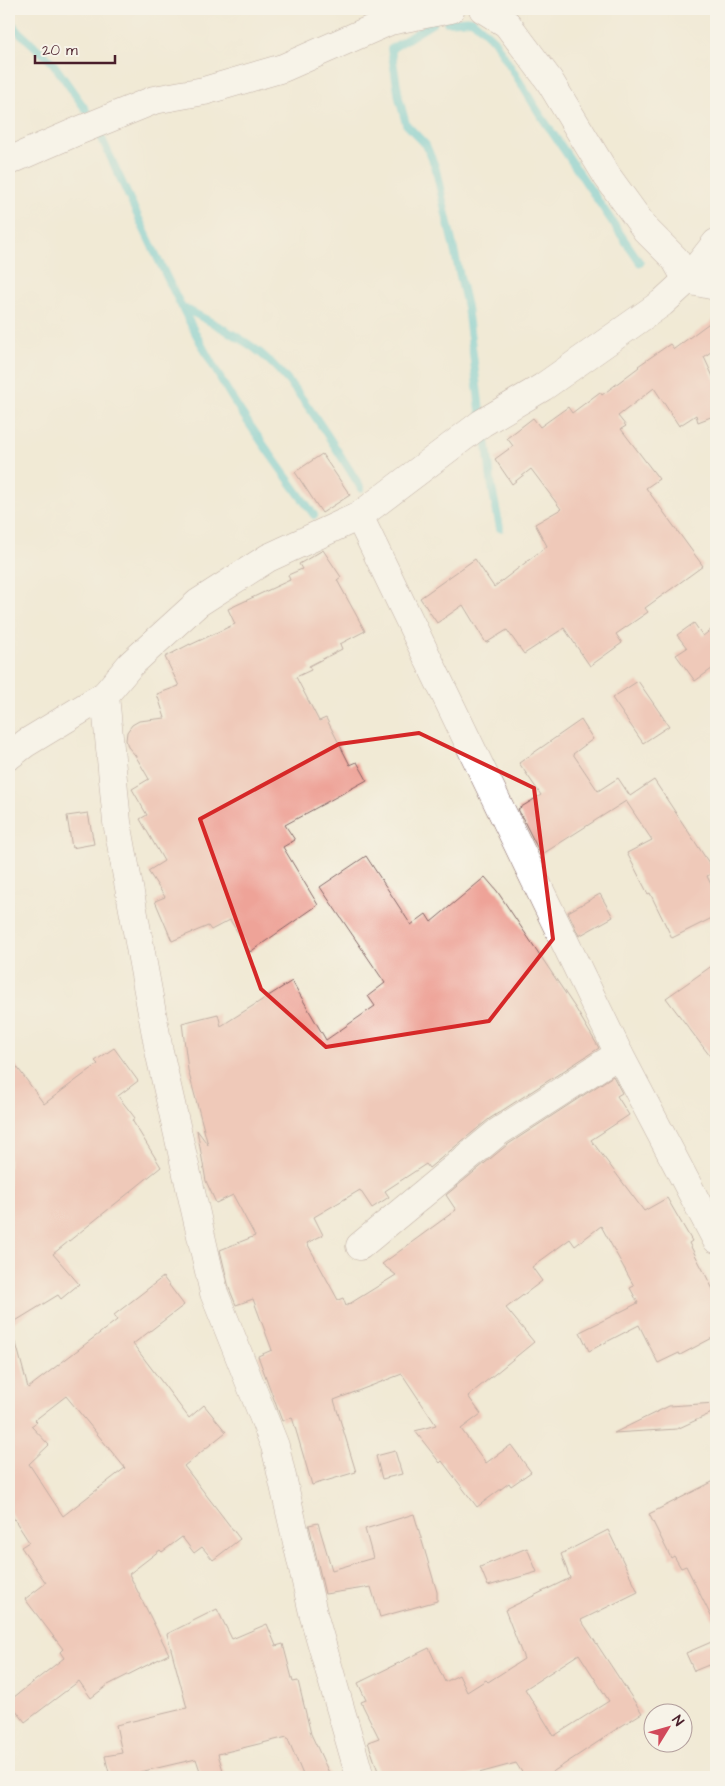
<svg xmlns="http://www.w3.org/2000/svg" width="725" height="1786" viewBox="0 0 725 1786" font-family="'Architects Daughter',sans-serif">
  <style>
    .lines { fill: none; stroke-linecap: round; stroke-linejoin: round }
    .stream { stroke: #5bc8d0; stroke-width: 8 }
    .building { fill: #eea398; fill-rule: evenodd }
    .minor-casing { stroke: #846666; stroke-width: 29 }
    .minor { stroke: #fff; stroke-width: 28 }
    .marked { fill: none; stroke: #d62828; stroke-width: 4; stroke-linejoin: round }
  </style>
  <rect width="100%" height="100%" fill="#f7f3e8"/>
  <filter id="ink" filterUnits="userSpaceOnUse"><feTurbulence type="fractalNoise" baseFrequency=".02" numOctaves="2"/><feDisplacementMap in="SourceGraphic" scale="10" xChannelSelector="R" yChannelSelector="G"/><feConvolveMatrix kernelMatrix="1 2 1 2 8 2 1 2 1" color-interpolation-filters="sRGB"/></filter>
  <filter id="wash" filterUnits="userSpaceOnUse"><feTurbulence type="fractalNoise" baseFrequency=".0096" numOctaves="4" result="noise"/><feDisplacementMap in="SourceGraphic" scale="20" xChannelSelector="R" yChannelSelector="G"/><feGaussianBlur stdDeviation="1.12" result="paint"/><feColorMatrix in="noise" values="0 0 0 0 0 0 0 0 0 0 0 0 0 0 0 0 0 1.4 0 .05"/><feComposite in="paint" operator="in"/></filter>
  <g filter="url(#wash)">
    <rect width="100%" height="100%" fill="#f1ead5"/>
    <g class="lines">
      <g class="stream">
        <polyline points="9,20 20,33 52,62 86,110"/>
        <polyline points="447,22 472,20 494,40 539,113 640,263"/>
        <polyline points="433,23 391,49 399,98 406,124 426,145 435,166 467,307 481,418"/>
        <path d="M 98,130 C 139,219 179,309 229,393 C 255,435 285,475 314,515"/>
        <path d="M 184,308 C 207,320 232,332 254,348 C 296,379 333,444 361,488"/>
        <polyline points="483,429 487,446 492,488 500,528"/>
      </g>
    </g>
    <g id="blocks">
      <g class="building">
        <polygon points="716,318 716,348 704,357 716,383 716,415 698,422 696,415 679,426 654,388 618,416 626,426 621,429 659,479 646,488 703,566 645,608 648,612 616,634 622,643 590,666 564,628 524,654 507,630 486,643 463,605 437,623 420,598 475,559 494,587 547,546 535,524 561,509 531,469 512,484 495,459 513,446 507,438 533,418 540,427 568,407 572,413 600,392 602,395 639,367 638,366 670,344 674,349"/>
        <polygon points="322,454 350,495 322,513 295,472"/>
        <polygon points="323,550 341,577 337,580 365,631 340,644 342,649 309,666 311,670 296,677 319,721 326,718 350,765 357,762 367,780 285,825 295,840 283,847 318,905 250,952 230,920 211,930 208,926 172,941 155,901 165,897 148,871 164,861 140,819 147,815 132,789 149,779 135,755 128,747 126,740 127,732 132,725 139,721 165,718 157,694 179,686 165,657 190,644 190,645 235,624 228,609 290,580 288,575 302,569 299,564"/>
        <polygon points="694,623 703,636 716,626 716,666 695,681 676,655 687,648 677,635"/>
        <polygon points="638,681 669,726 643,743 612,698"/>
        <polygon points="581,720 593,739 573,754 598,791 618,778 630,796 654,780 715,872 707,876 716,895 716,916 672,938 650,893 648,894 627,853 652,840 626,801 541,855 518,809 541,795 519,763"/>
        <polygon points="88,813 94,844 72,848 67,816"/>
        <polygon points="366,856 411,925 426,914 431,922 485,877 497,891 576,1009 599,1048 489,1119 429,1168 426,1164 385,1191 389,1197 372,1208 360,1190 314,1217 323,1235 307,1243 338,1300 343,1298 346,1306 396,1275 382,1264 456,1210 446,1195 507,1145 613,1076 622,1093 617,1096 629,1115 591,1140 644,1211 667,1198 692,1241 689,1243 716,1295 716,1336 680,1355 679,1353 658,1363 639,1325 589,1351 580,1332 638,1303 630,1288 634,1286 601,1226 575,1246 570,1239 532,1267 542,1281 506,1308 534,1342 468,1396 481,1414 461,1429 486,1463 511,1445 531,1472 511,1486 509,1483 477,1507 442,1461 440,1463 415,1431 436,1425 402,1374 334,1400 356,1472 312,1485 292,1417 282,1421 258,1356 272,1350 253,1299 236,1305 229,1288 220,1250 255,1236 233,1195 216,1203 206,1181 197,1130 208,1145 188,1070 182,1023 218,1014 221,1026 292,981 326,1040 375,1006 368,996 385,983 320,887"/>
        <polygon points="600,894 613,917 579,936 568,912"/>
        <polygon points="716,963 716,1064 666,998"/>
        <polygon points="114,1048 138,1081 118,1096 135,1118 132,1120 161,1167 53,1254 79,1284 61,1299 58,1295 9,1325 9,1056 44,1104 98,1064 95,1061"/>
        <path d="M 163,1277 L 184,1305 L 133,1344 L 189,1418 L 204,1405 L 226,1432 L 184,1466 L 240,1539 L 213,1560 L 202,1547 L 194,1553 L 182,1537 L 162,1552 L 160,1550 L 129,1574 L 169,1654 L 108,1685 L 91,1698 L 79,1681 L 25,1722 L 9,1701 L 64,1658 L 60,1652 L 63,1649 L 25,1599 L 46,1583 L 21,1547 L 29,1542 L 9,1511 L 9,1344 L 16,1343 L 28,1388 L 117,1320 L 114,1315 ZM 66,1396 L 125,1468 L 63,1516 L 29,1464 L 49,1445 L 31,1426 L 37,1422 L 35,1420 Z"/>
        <polygon points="716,1403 716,1411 677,1429 614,1433 669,1406"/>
        <polygon points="395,1451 402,1474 382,1479 376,1456"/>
        <polygon points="716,1480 716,1626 686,1566 681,1568 674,1556 671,1558 649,1514"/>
        <polygon points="414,1514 437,1592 437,1601 380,1617 371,1587 325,1594 309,1525 318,1523 332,1570 373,1558 365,1529"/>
        <path d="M 608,1530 L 638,1592 L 581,1620 L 642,1713 L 604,1737 L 604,1738 L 545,1777 L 525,1777 L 516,1763 L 464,1777 L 380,1777 L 368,1742 L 379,1738 L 361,1702 L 366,1700 L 358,1683 L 429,1648 L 445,1682 L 459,1675 L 467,1692 L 486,1680 L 488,1682 L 524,1659 L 505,1610 L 570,1578 L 561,1554 ZM 579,1654 L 609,1701 L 554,1736 L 525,1689 Z"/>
        <polygon points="527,1548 537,1572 488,1586 480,1567"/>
        <polygon points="217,1609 232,1639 267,1624 276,1646 283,1644 293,1682 298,1681 311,1734 331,1777 304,1777 287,1737 218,1754 225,1777 202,1777 196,1759 140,1772 141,1775 129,1777 110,1777 105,1756 122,1753 116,1725 187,1708 167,1634"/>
        <polygon points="716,1640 716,1662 694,1671 686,1653"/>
      </g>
    </g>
  </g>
  <g filter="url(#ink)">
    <use href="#blocks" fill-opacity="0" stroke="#846666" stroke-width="1"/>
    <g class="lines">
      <defs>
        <g id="minor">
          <polyline points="483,9 507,24 549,80 607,176 646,230 675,259 687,280 716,286"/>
          <polyline points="9,161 78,131 154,100 204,91 283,68 390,21 451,9"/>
          <polyline points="359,516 619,1054 716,1239"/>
          <polyline points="105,695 117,822 159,1051 214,1293 275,1446 314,1617 360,1777"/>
          <polyline points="9,756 26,743 105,695 131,664 198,603 268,558 359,516 482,423 543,387 662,303 687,280 716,243"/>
          <polyline points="360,1246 498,1132 619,1054"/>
        </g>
      </defs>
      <use href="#minor" class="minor-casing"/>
      <use href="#minor" class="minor"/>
    </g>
  </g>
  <path d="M0 0H725V1786H0ZM 419,733 L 534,788 L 553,939 L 489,1021 L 326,1047 L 261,989 L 200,819 L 339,744 Z" fill="#f1ead5" fill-opacity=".55" fill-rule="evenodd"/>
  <path class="marked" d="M 419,733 L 534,788 L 553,939 L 489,1021 L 326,1047 L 261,989 L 200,819 L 339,744 Z"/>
  <rect width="725" height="1786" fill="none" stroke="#f7f3e8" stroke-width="30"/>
  <g transform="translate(668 1728) rotate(53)"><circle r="24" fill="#f7f3e8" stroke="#b29e9c"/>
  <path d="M0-4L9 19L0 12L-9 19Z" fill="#d1495b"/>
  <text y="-8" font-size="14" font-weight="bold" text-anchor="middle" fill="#4a1f2b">N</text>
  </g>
  <path d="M35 55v8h80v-8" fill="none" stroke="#4a1f2b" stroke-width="2.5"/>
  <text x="42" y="55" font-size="15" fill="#4a1f2b" stroke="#f7f3e8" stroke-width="4" paint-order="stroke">20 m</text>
</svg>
